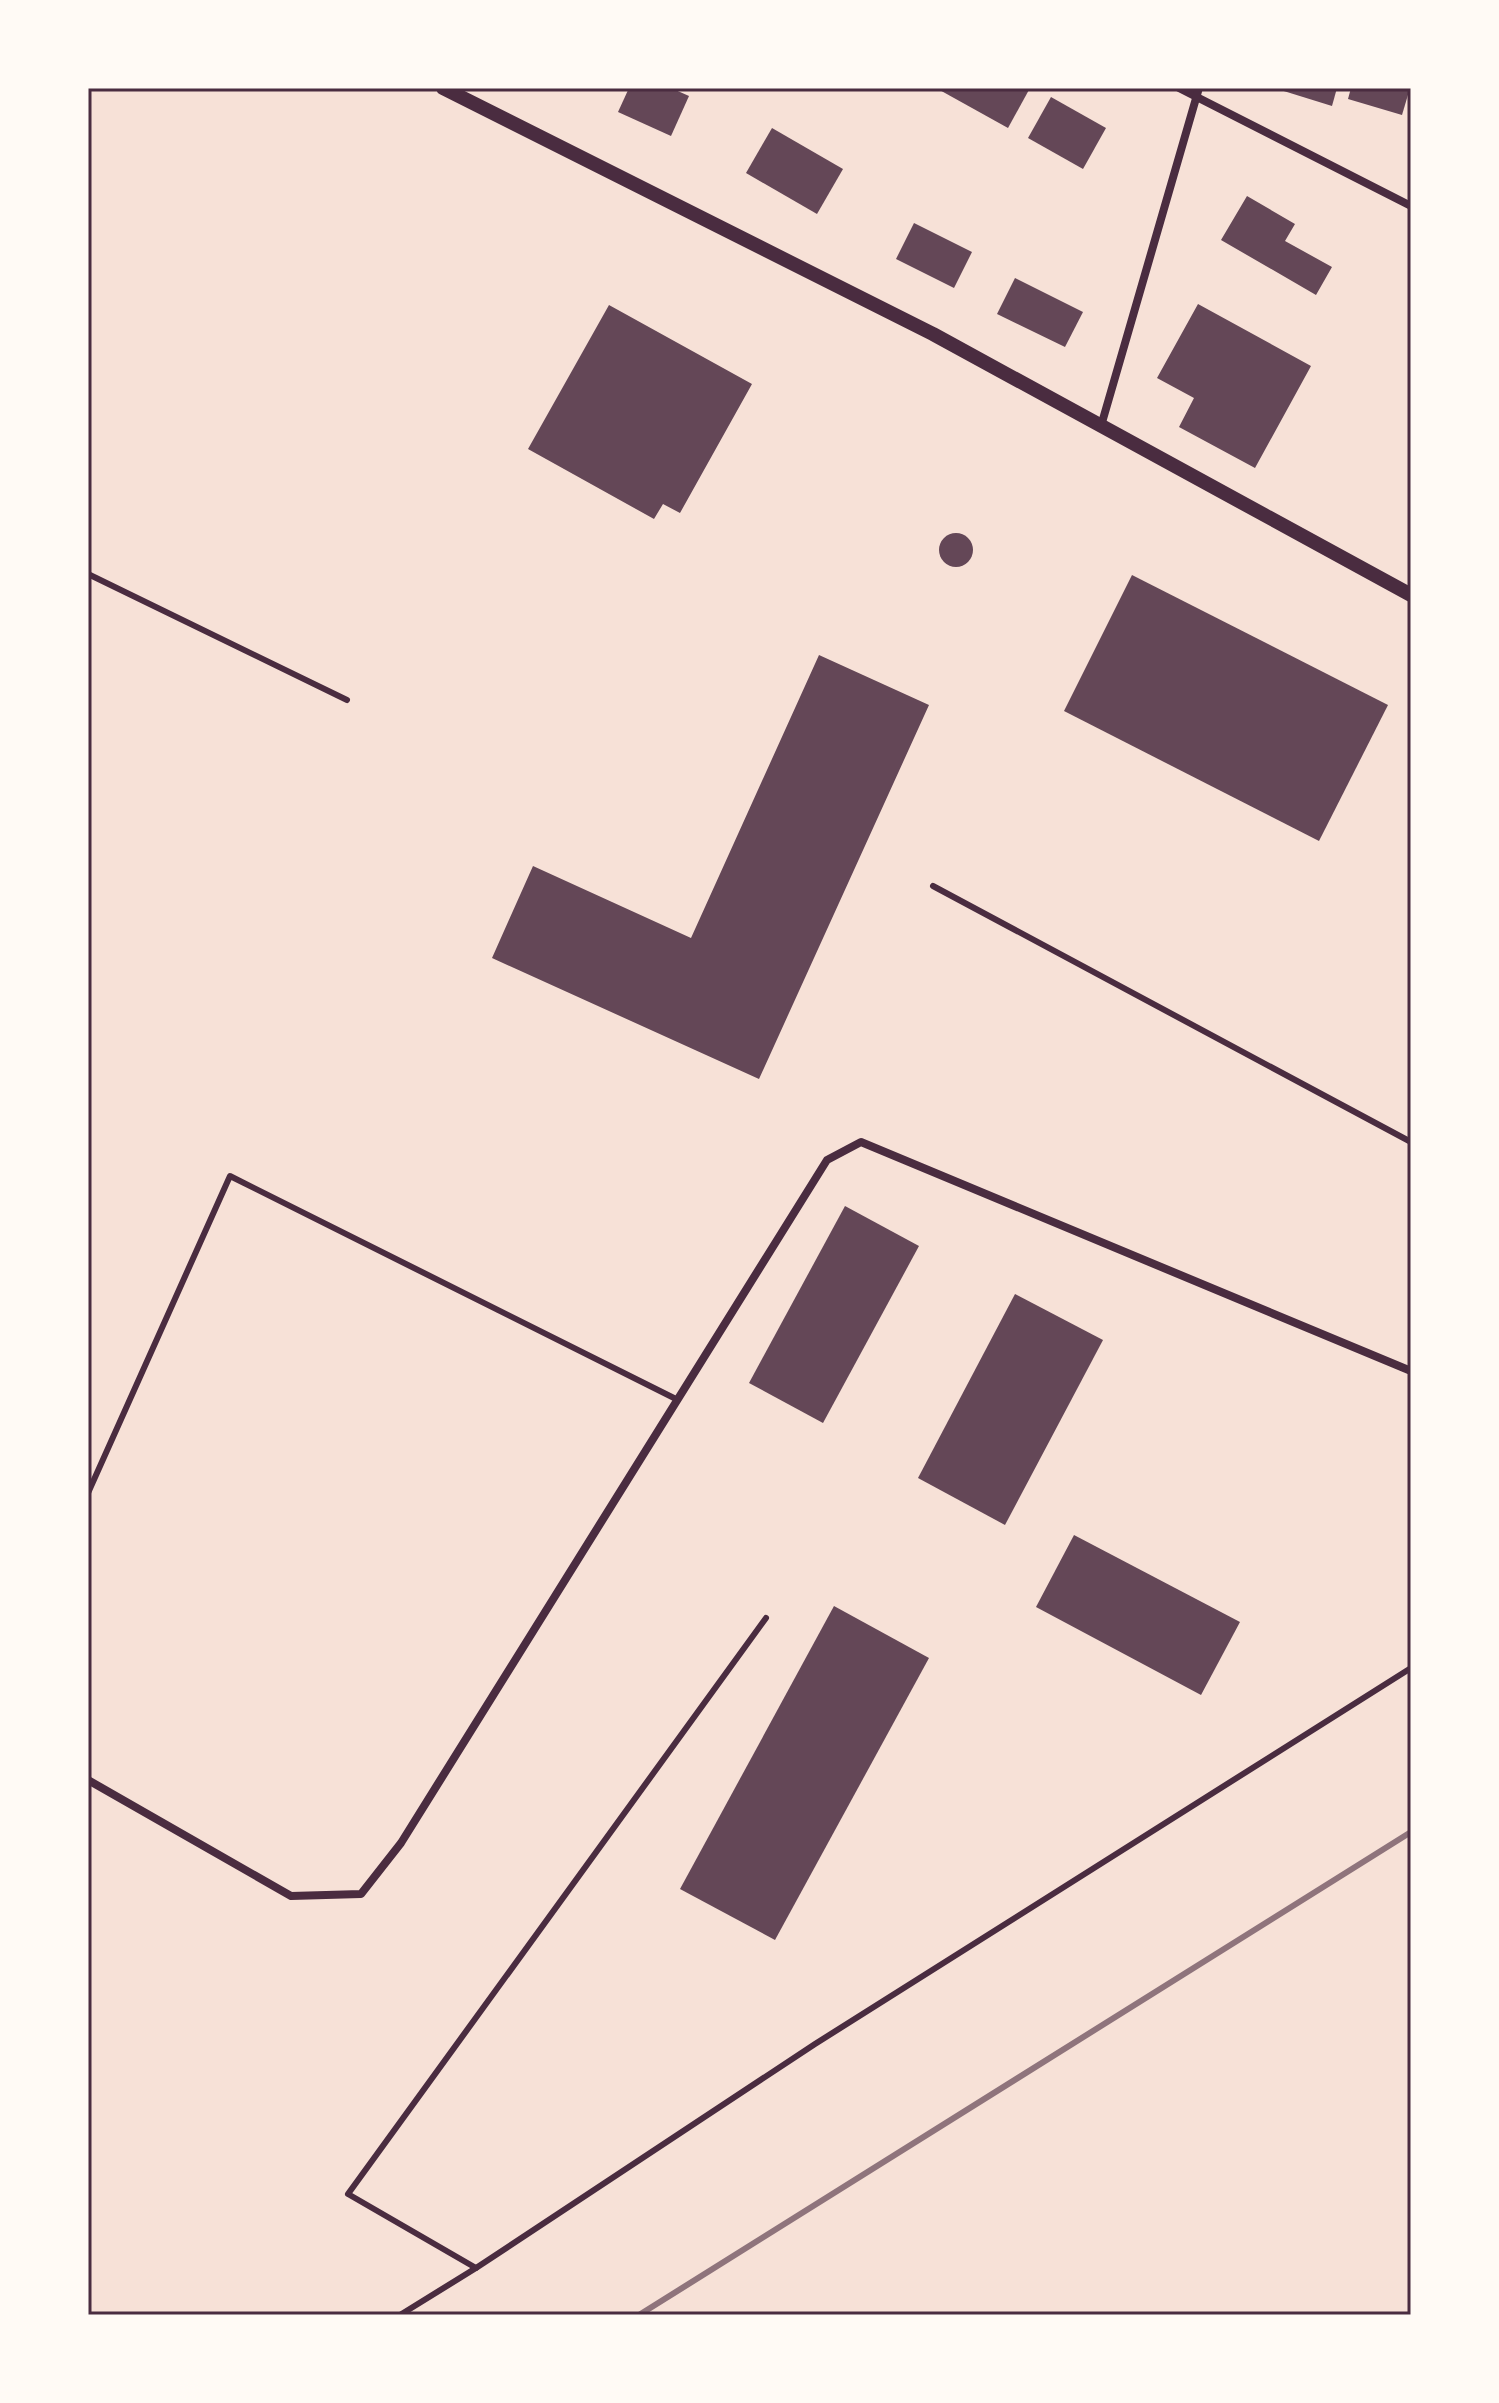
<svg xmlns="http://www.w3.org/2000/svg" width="1499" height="2403" viewBox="0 0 1499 2403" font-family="Barlow,sans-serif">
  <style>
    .building { fill: #644757 }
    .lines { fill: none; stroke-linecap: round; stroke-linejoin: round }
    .service { stroke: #4a2c40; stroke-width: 6 }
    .minor { stroke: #4a2c40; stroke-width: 8 }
    .tertiary { stroke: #4a2c40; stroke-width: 14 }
    .rail { stroke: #8f747c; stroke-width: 6 }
    .neatline { fill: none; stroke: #4a2c40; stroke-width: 3 }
  </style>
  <rect width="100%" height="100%" fill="#f7e1d7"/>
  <g class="building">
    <polygon points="629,88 671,88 689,96 671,136 618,112"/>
    <polygon points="936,88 1030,88 1008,128"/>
    <polygon points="1274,88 1337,88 1332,106"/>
    <polygon points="1351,88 1410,88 1402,115 1348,99"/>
    <polygon points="1051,97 1106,128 1083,169 1028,138"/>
    <polygon points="772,128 843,169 817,214 746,173"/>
    <polygon points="1247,196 1295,224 1285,241 1332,267 1316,295 1221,240"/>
    <polygon points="914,223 972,252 954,288 896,259"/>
    <polygon points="1015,278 1083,312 1065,347 997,314"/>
    <polygon points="1198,304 1311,366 1255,468 1179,427 1194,398 1157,378"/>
    <polygon points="609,305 752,384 680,513 663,504 654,519 528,449"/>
    <circle cx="956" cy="550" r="17"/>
    <polygon points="1132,575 1388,705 1319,841 1064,711"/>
    <polygon points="819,655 929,705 759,1079 492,958 533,866 691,938"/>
    <polygon points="845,1206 919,1246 823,1423 749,1383"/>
    <polygon points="1015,1294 1103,1340 1005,1525 918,1478"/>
    <polygon points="1074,1535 1240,1622 1201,1695 1036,1607"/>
    <polygon points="834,1606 929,1658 775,1940 680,1889"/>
  </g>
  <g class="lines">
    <g class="service">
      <polyline points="88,574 347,700"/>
      <polyline points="933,886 1411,1142"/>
      <polyline points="88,1493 230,1176 678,1400"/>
      <polyline points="766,1618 348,2194 476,2268 815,2044 1411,1668"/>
      <polyline points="400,2315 476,2268"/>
    </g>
    <g class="minor">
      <polyline points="1179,88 1411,206"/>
      <polyline points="1101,426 1199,88"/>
      <polyline points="88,1780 291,1896 361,1894 401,1843 827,1160 861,1142 1411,1371"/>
    </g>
    <polyline class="tertiary" points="443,88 933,334 1411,595"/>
    <polyline class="rail" points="639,2315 1411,1832"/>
  </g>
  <rect width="1499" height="2403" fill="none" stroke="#fffaf5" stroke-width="180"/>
  <rect x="90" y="90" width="1319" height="2223" class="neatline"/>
</svg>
